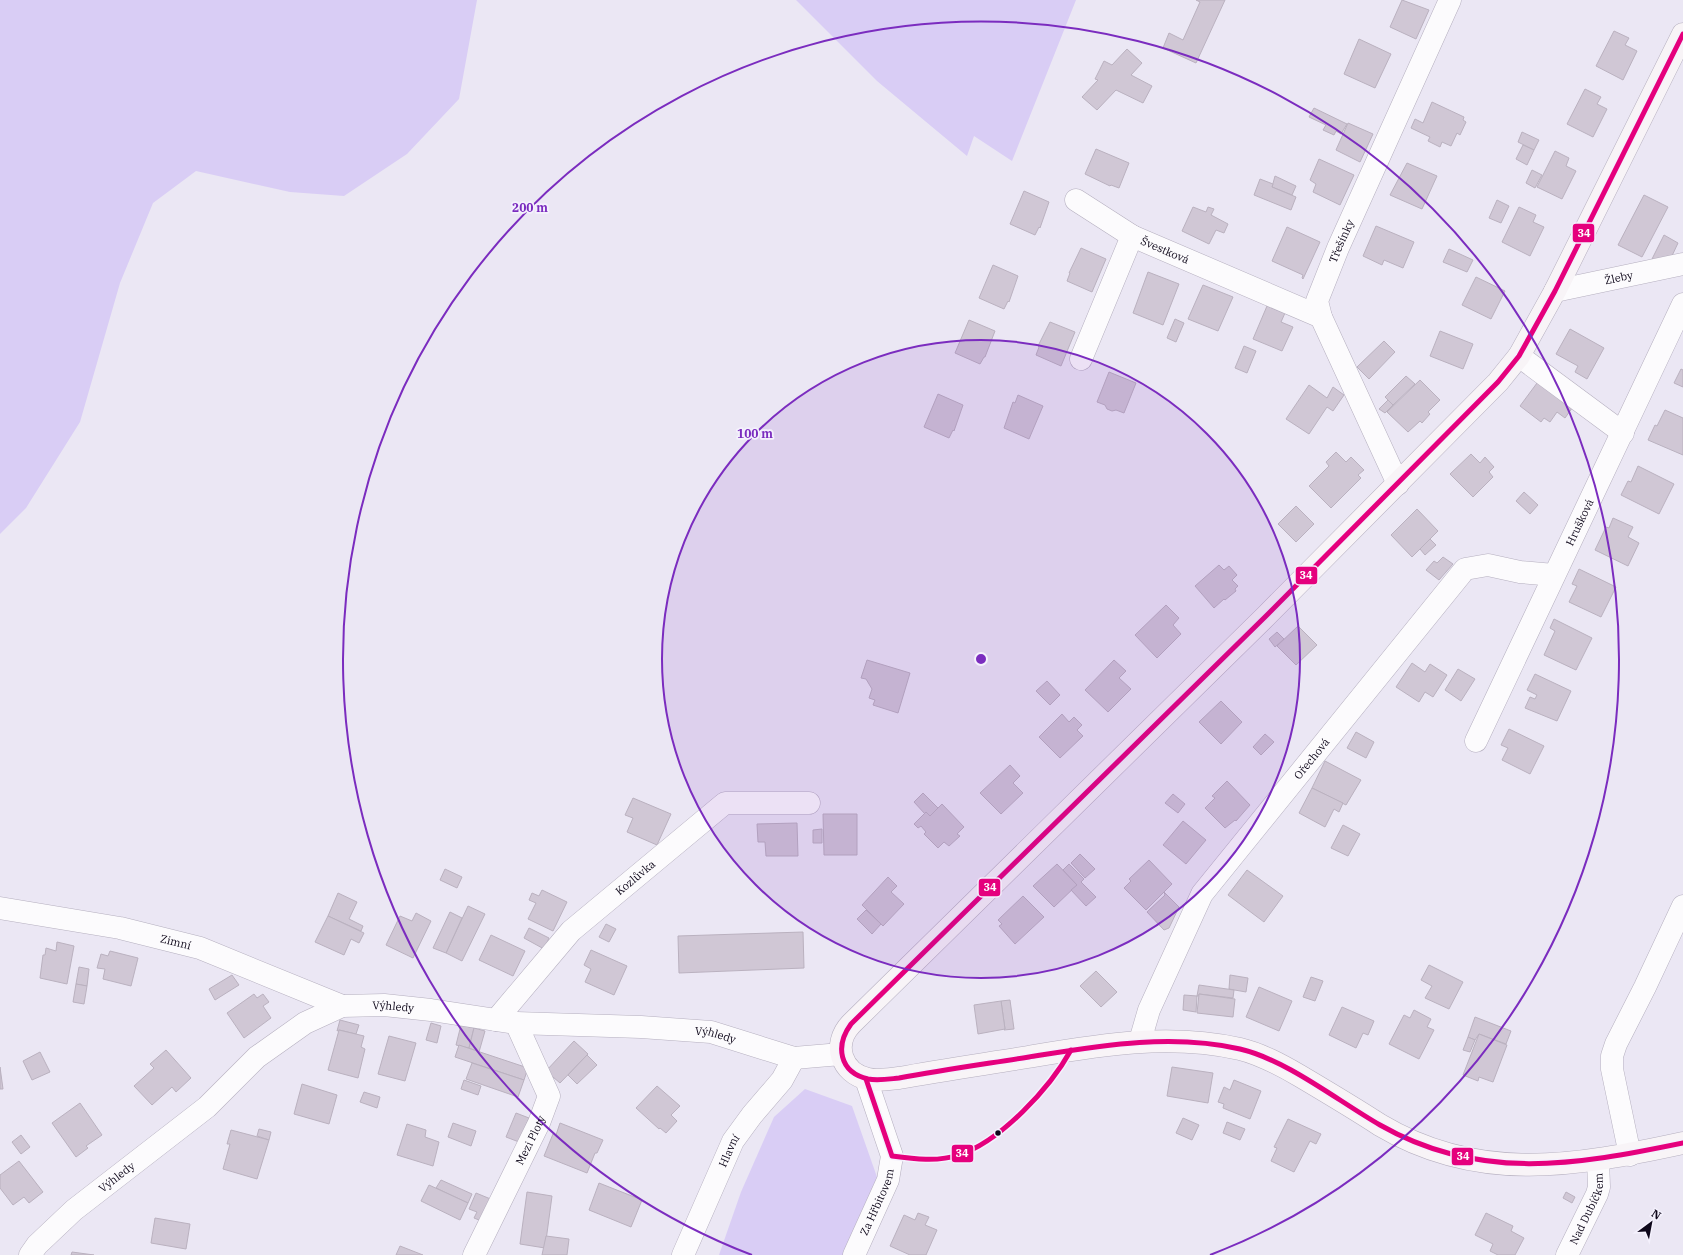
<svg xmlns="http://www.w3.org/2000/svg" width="1683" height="1255" viewBox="0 0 1683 1255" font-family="'IBM Plex Serif',serif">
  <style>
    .green { fill: #d9cdf5 }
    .building { fill: #d0c7d5; stroke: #bab1bf }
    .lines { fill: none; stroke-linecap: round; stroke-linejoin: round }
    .street-casing { stroke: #b5afbf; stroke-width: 23 }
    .secondary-casing { stroke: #b5afbf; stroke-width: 23 }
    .street { stroke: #fcfbfd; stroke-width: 22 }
    .secondary { stroke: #f8f4f7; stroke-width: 22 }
    .bus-1-casing { stroke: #f4f1fd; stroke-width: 8 }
    .bus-1 { stroke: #e5007d; stroke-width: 5 }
    .ring { fill: none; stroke: #7b2cbf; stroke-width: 2 }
    .bus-dot { fill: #0e071a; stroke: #f4f1fd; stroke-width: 1.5 }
    .labels { text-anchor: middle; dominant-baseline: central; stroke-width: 3.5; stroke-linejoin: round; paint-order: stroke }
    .street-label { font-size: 11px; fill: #0e071a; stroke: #f4f1fd }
    .centre { fill: #7b2cbf; stroke: #f4f1fd; stroke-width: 2 }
    .ring-label { font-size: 12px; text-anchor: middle; font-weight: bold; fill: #7b2cbf; stroke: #f4f1fd; stroke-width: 3.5; stroke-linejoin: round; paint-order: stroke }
    .line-badge { stroke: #f4f1fd; stroke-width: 1.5 }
    .badge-label { font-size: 11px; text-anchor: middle; font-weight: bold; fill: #fff }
  </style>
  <rect width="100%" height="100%" fill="#ebe7f4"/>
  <g class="green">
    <polygon points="0,0 477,0 459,99 407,154 344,196 290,192 196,171 153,203 120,283 80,422 26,508 0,534"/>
    <polygon points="796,0 1076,0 1012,161 974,136 967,156 877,81"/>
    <polygon points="805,1089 852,1106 877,1177 844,1255 719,1255 741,1192 774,1117"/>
  </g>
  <g class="building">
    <polygon points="1196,0 1225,0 1196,63 1163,48 1169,33 1183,40 1200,2"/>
    <polygon points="1402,0 1429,10 1416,39 1390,27"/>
    <polygon points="1614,31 1629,38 1625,45 1637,51 1623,80 1596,66"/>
    <polygon points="1359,39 1391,54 1375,88 1344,74"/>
    <polygon points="1127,49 1142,63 1131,75 1152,86 1143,103 1116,90 1097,110 1082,97 1098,80 1095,79 1104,61 1112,65"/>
    <polygon points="1585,89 1601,97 1597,104 1607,109 1593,137 1567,124"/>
    <polygon points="1432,102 1464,117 1463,120 1466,122 1460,135 1457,133 1451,146 1442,142 1440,147 1428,141 1430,137 1411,128 1415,119 1423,123"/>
    <polygon points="1314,108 1347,124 1341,134 1336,131 1334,135 1323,130 1326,125 1309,117"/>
    <polygon points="1348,123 1373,134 1360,162 1336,150"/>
    <polygon points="1522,132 1539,140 1534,150 1518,142"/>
    <polygon points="1523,145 1534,150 1527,165 1516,159"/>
    <polygon points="1096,149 1129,163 1119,188 1111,185 1110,186 1085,174"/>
    <polygon points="1555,151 1569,158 1566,166 1576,171 1562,199 1537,187"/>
    <polygon points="1319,159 1354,175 1340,205 1313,192 1316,184 1310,180"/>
    <polygon points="1407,163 1437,176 1422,209 1390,195"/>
    <polygon points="1532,170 1542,175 1535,188 1526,183"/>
    <polygon points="1275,176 1296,186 1292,195 1272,187"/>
    <polygon points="1260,179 1273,184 1272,187 1296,197 1291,210 1254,195"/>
    <polygon points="1024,191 1049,202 1040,228 1039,227 1035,235 1010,224"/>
    <polygon points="1644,195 1668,207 1642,257 1618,245"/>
    <polygon points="1497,200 1509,206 1501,223 1489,218"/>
    <polygon points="1193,207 1206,212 1208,207 1214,209 1211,215 1228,224 1224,233 1216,230 1209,244 1182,231"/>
    <polygon points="1519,207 1536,215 1533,222 1544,227 1530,256 1502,242"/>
    <polygon points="1376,226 1414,242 1403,268 1384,260 1382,265 1363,256"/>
    <polygon points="1287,227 1320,242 1303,279 1302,278 1303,275 1272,261"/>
    <polygon points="1664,235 1678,243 1671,258 1650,263"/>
    <polygon points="1081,248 1106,259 1092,292 1067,281 1070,273 1069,273"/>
    <polygon points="1449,249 1473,260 1467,272 1443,262"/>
    <polygon points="993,265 1018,276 1009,302 1008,301 1004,309 979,298"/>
    <polygon points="1148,272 1179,284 1163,325 1133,313"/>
    <polygon points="1476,277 1505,291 1491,319 1462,305"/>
    <polygon points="1203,285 1233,297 1218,331 1188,319"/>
    <polygon points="1267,306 1285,313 1281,322 1293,327 1282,351 1253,339"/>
    <polygon points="1175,319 1184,323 1176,342 1167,338"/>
    <polygon points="969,320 995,331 985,357 984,357 980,364 955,353"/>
    <polygon points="1050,322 1075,332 1061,366 1036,355 1039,347 1038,346"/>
    <polygon points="1570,329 1604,348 1587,379 1575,372 1578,366 1556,354"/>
    <polygon points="1440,331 1473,344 1463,369 1430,356"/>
    <polygon points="1384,341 1395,352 1369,379 1357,367"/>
    <polygon points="1244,346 1256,351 1247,373 1235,368"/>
    <polygon points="1681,369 1683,370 1683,387 1674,383"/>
    <polygon points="1109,372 1136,383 1124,413 1116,410 1112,411 1107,409 1105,405 1097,402"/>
    <polygon points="1406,376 1415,384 1393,405 1385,397"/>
    <polygon points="1540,379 1575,404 1565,418 1557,412 1550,422 1544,418 1541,422 1520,406"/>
    <polygon points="1420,380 1440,400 1428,412 1430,414 1422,423 1420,421 1408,432 1387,412"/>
    <polygon points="1309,385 1327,398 1333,387 1344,395 1333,411 1327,407 1309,434 1286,419"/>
    <polygon points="938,394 963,405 954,431 953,430 949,438 924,427"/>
    <polygon points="1018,395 1043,406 1029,439 1004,428 1013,402 1015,403"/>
    <polygon points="1388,400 1393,405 1385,413 1379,409"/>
    <polygon points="1665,410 1683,418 1683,455 1648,440 1655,425 1657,426"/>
    <polygon points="1336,452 1346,462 1351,457 1364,470 1358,475 1361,478 1331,508 1309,486 1329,466 1326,462"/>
    <polygon points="1471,454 1480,463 1485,457 1494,467 1489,472 1493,477 1473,497 1450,474"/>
    <polygon points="1638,466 1674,484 1659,514 1621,495 1628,481 1631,482"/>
    <polygon points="1524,492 1538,505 1530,514 1516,501"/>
    <polygon points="1296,506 1314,524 1296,542 1278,524"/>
    <polygon points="1417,509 1438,531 1412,557 1391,535"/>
    <polygon points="1613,518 1633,527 1628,537 1639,543 1628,566 1595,550 1606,527 1609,528"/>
    <polygon points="1430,539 1436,545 1425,555 1420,549"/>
    <polygon points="1443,557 1453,564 1439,580 1426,570 1434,561 1437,563"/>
    <polygon points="1219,565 1224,570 1229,566 1237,575 1232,580 1238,586 1235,589 1236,591 1225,600 1224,599 1214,608 1195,586"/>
    <polygon points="1579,569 1616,587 1601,617 1569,602 1577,586 1572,584"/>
    <polygon points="1166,605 1179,618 1173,625 1181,634 1157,658 1135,635"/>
    <polygon points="1554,619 1592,638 1576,670 1544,655 1555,631 1550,628"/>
    <polygon points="1298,626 1317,645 1296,665 1277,646"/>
    <polygon points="1277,632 1284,639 1275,647 1269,639"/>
    <polygon points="867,660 910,673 898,713 873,705 875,700 869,698 872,689 866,679 861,678"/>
    <polygon points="1114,660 1126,671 1119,678 1131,689 1108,712 1085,690"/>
    <polygon points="1412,663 1425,672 1430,664 1447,675 1433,697 1425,692 1419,702 1396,687"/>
    <polygon points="1458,669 1475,679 1461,701 1445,690"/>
    <polygon points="1535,674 1571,691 1557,721 1525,708 1530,697 1535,699 1537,695 1527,690"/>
    <polygon points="1047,681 1060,695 1050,705 1036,691"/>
    <polygon points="1221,701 1242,722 1221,744 1199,722"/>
    <polygon points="1062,714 1069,722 1074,717 1082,725 1077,730 1083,736 1060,758 1039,737"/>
    <polygon points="1509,729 1544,746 1530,774 1502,760 1508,748 1501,745"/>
    <polygon points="1356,732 1374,742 1366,758 1347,748"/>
    <polygon points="1265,734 1274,742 1261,755 1253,747"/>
    <polygon points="1325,761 1361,780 1346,805 1312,788"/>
    <polygon points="1010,765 1020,776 1013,783 1023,793 1001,814 980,793"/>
    <polygon points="1227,781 1250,805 1236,821 1235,820 1225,828 1205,808 1215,798 1212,796"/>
    <polygon points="1312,788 1343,803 1339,812 1334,809 1325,827 1299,813"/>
    <polygon points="923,793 938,808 930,816 926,812 925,814 914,802"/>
    <polygon points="1173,794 1185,804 1178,813 1165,803"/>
    <polygon points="633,798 671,814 657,845 627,832 633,818 625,815"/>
    <polygon points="942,804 964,827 957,834 960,836 949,846 944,842 938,848 924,834 926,832 921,826 918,828 914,824 926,812 930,816"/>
    <polygon points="823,814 857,814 857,855 824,855"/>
    <polygon points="1183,821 1206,840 1186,864 1163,845"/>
    <polygon points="797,823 798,856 766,856 765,842 758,842 757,824"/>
    <polygon points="1343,825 1360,834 1348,856 1331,848"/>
    <polygon points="822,829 822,843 813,843 813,830"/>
    <polygon points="1080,854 1095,869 1085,878 1071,863"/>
    <polygon points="1149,860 1172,884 1146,910 1124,888 1131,881 1129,879"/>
    <polygon points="1057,864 1077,885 1054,907 1033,886"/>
    <polygon points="1069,864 1084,879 1081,882 1096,897 1086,906 1071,890 1077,885 1063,870"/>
    <polygon points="445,869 462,877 457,888 440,880"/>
    <polygon points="1247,870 1283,896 1264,922 1228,895"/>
    <polygon points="888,877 897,886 891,892 904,904 883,926 862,905"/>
    <polygon points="542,890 567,902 553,931 528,919 536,903 529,900 532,893 539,896"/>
    <polygon points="1164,892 1179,907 1169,928 1164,930 1147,912 1165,895"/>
    <polygon points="338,893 357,902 349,919 363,926 361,931 328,916"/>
    <polygon points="1023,896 1044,917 1015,944 999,926 1002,924 998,920"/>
    <polygon points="468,906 485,914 462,961 446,953"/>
    <polygon points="866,910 881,924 872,934 857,919"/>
    <polygon points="450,912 462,918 446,953 433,948"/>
    <polygon points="416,913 431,921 413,958 386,945 400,916 412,921"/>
    <polygon points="328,916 364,933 359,943 351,939 344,955 315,942"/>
    <polygon points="606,924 616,929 609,942 599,937"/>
    <polygon points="529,928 549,938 544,949 524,938"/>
    <polygon points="803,932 804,968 679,973 678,936"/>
    <polygon points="491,935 525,951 513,976 479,960"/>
    <polygon points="57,942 74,946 67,984 40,978 43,955 45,955 46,948 56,951"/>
    <polygon points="591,950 627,966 614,995 585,982 591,969 584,965"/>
    <polygon points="110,951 138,958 131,986 103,979 105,969 97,968 101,954 108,956"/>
    <polygon points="1429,965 1463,982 1449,1009 1425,998 1432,986 1421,980"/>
    <polygon points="79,967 89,969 87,986 76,984"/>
    <polygon points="1096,971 1117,992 1101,1007 1080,986"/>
    <polygon points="232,975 239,985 215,1000 209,989"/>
    <polygon points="1230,975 1248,978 1246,992 1229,989"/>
    <polygon points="1311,977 1323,981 1315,1001 1303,997"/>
    <polygon points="76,984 87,986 84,1004 73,1002"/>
    <polygon points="1199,985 1234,990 1233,998 1199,994 1199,996 1197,996"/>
    <polygon points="1259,987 1292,1001 1279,1031 1246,1017"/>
    <polygon points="254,994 257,998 263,994 269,1002 263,1006 271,1018 244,1038 227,1013"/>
    <polygon points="1199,994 1235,999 1233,1017 1197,1013"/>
    <polygon points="1184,995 1197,996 1196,1012 1183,1010"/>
    <polygon points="1010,1000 1014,1029 1004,1030 1005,1029 1001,1001"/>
    <polygon points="1001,1001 1005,1029 978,1034 974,1005"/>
    <polygon points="1342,1007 1374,1021 1368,1035 1363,1033 1356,1048 1329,1035"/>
    <polygon points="1414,1010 1431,1019 1427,1027 1434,1030 1419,1059 1389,1044 1404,1015 1410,1018"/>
    <polygon points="1475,1017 1511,1031 1506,1044 1479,1034 1475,1040 1468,1037"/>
    <polygon points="340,1020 359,1025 356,1034 339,1030 337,1031"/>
    <polygon points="431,1023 441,1026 437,1043 426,1040"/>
    <polygon points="461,1025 474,1028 469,1048 456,1045"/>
    <polygon points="474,1028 485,1031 479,1052 469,1048"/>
    <polygon points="339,1030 364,1036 361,1047 365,1049 358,1078 328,1070"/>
    <polygon points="1479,1034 1507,1045 1493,1082 1479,1077 1478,1081 1463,1075"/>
    <polygon points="389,1036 416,1043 405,1081 378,1074"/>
    <polygon points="1468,1037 1475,1040 1470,1052 1463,1050"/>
    <polygon points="574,1041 588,1054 560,1083 546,1071"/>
    <polygon points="459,1045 528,1068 524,1080 455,1057"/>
    <polygon points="166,1050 191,1078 176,1092 172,1087 152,1105 134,1086 154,1068 150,1064"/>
    <polygon points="40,1052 50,1072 32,1080 23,1061"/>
    <polygon points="587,1055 597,1065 577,1084 568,1075"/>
    <polygon points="472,1063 524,1080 518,1097 466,1079"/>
    <polygon points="0,1067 3,1089 0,1089"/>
    <polygon points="1172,1067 1213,1073 1208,1103 1167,1096"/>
    <polygon points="464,1080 481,1086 478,1095 461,1089"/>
    <polygon points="1234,1080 1261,1091 1250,1119 1223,1108 1224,1104 1218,1102 1224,1087 1230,1090"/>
    <polygon points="302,1084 337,1095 329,1124 294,1114"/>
    <polygon points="657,1086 680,1106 671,1115 677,1121 666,1133 660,1128 659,1129 636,1108"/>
    <polygon points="364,1092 380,1097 377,1108 360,1102"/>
    <polygon points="80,1103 102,1135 86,1146 88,1148 76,1157 52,1123"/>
    <polygon points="516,1113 529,1118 519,1142 506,1137"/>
    <polygon points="1183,1118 1199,1125 1192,1140 1176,1133"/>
    <polygon points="1288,1119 1321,1134 1316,1144 1310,1141 1294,1172 1271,1161 1277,1148 1274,1147"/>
    <polygon points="1227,1122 1245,1129 1240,1140 1223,1133"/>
    <polygon points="453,1123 476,1131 471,1146 448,1137"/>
    <polygon points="560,1123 603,1140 597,1153 595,1153 587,1173 544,1156 553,1134 556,1135"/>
    <polygon points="407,1124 426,1130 425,1137 439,1142 433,1166 397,1155"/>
    <polygon points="259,1129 271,1132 269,1140 257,1136"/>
    <polygon points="231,1130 269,1140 257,1179 223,1169 230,1144 227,1144"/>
    <polygon points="21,1135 30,1147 21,1154 12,1142"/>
    <polygon points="19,1161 43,1192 29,1203 24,1197 13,1205 0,1188 0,1175"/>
    <polygon points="441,1180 472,1194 468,1203 436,1188"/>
    <polygon points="599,1183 642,1200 631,1227 589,1210"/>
    <polygon points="429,1185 468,1203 460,1220 421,1201"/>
    <polygon points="527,1192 552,1196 545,1248 520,1244"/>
    <polygon points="1566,1192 1575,1197 1572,1203 1563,1198"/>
    <polygon points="476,1193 493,1200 484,1222 474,1218 477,1212 469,1209"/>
    <polygon points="918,1213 929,1217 925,1225 937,1230 926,1255 910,1255 890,1246 904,1215 915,1220"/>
    <polygon points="1486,1213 1513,1226 1511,1231 1524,1238 1515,1255 1498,1255 1490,1251 1493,1244 1475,1235"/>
    <polygon points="155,1218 190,1224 186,1249 151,1243"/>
    <polygon points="546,1236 569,1239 567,1255 542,1255"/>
    <polygon points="400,1246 423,1255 396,1255"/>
    <polygon points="72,1252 94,1255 71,1255"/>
  </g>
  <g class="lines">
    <defs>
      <g id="street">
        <polyline points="1076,200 1132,236"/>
        <path id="s1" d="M 1555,291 L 1683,264"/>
        <polyline points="1519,356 1623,433"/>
        <path id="s2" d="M 1081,359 L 1132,236 L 1321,317"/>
        <path id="s3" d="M 1398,484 L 1321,317 L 1317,301 L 1338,248 L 1450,0"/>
        <path id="s4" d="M 1476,741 L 1683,304"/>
        <path id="s5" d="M 0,908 L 120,928 L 200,948 L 342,1006"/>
        <path id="s6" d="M 496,1020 L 571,931 L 725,803 L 809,803"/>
        <path id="s7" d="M 1140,1041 L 1149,1010 L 1202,894 L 1465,569 L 1488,565 L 1520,572 L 1554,575"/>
        <polyline points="1630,1155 1612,1069 1612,1056 1616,1044 1645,987 1683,906"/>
        <path id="s8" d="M 30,1255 L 37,1245 L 74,1210 L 207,1107 L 257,1057 L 305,1023 L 342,1006 L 384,1005 L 431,1010 L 516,1023 L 641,1027 L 711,1032 L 794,1058 L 841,1054"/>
        <path id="s9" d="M 474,1255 L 539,1123 L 549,1096 L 516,1023"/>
        <path id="s10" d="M 683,1255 L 733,1141 L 752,1115 L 782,1080 L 794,1058"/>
        <path id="s11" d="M 854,1255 L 888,1180 L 892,1156 L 866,1079"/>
        <path id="s12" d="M 1567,1255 L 1597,1194 L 1599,1187 L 1598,1160"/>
      </g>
      <path id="secondary" d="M 1683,34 L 1555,291 L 1519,356 L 1498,382 L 1266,616 L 851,1024 C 832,1044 841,1073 868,1079 C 877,1081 889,1079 899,1078 C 942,1070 985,1064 1028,1057 C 1100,1045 1168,1033 1240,1049 C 1261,1054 1281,1065 1300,1076 C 1327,1092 1354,1108 1380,1125 C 1479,1184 1577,1166 1683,1143"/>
    </defs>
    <use href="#street" class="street-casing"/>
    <use href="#secondary" class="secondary-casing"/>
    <use href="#street" class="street"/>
    <use href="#secondary" class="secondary"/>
    <defs>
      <g id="bus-1">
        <path d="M 1683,34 L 1555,291 L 1519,356 L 1498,382 L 1266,616 L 851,1024 C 835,1046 839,1072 868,1079 C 878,1081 889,1079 899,1078 C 942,1070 985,1064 1029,1057 C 1098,1046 1170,1033 1240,1049 C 1287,1060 1338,1101 1380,1125 C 1480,1182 1576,1165 1683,1143"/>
        <path d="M 866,1079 L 892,1156 C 914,1159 938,1162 959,1155 C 1001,1141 1050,1088 1071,1050"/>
      </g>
    </defs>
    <use href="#bus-1" class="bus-1-casing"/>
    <use href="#bus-1" class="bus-1"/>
  </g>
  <circle cx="981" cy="659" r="319" fill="#7b2cbf" fill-opacity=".12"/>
  <g class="ring">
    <circle cx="981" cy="659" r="319"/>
    <path d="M752 1255A638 638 0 1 1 1210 1255"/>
  </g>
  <circle class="bus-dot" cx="998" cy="1133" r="3.5"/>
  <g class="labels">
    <g class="street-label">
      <text stroke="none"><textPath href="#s3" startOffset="265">Třešínky</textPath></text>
      <text stroke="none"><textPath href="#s2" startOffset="169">Švestková</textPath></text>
      <text stroke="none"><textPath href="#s1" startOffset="65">Žleby</textPath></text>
      <text stroke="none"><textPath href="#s4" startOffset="242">Hrušková</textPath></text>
      <text stroke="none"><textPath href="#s7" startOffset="334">Ořechová</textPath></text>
      <text stroke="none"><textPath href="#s6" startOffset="200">Kozlůvka</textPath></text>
      <text stroke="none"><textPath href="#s5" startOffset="179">Zimní</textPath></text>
      <text stroke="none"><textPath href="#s8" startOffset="453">Výhledy</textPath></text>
      <text stroke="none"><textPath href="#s8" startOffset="777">Výhledy</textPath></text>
      <text stroke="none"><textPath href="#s9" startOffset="128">Mezi Ploty</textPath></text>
      <text stroke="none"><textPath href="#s10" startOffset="114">Hlavní</textPath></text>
      <text stroke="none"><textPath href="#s8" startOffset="117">Výhledy</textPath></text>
      <text stroke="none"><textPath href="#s11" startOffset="58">Za Hřbitovem</textPath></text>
      <text stroke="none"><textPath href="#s12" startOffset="51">Nad Dubíčkem</textPath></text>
    </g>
  </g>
  <circle cx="981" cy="659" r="6" class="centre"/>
  <g class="ring-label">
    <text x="530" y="212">200 m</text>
    <text x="755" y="438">100 m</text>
  </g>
  <g class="line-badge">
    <rect x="1572" y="223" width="23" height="20" rx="4" fill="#e5007d"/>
    <rect x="1295" y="566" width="23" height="19" rx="4" fill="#e5007d"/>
    <rect x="978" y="878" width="23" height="19" rx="4" fill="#e5007d"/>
    <rect x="951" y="1144" width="23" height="19" rx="4" fill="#e5007d"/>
    <rect x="1451" y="1147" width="23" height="19" rx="4" fill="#e5007d"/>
  </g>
  <g class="badge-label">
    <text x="1584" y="237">34</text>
    <text x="1306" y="579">34</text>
    <text x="990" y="891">34</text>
    <text x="962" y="1157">34</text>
    <text x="1463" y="1160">34</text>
  </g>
  <g transform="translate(1651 1223) rotate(32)" stroke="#f4f1fd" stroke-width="3" paint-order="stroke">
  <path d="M0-3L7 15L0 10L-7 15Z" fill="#0e071a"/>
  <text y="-6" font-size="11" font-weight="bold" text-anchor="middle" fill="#0e071a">N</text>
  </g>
</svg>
